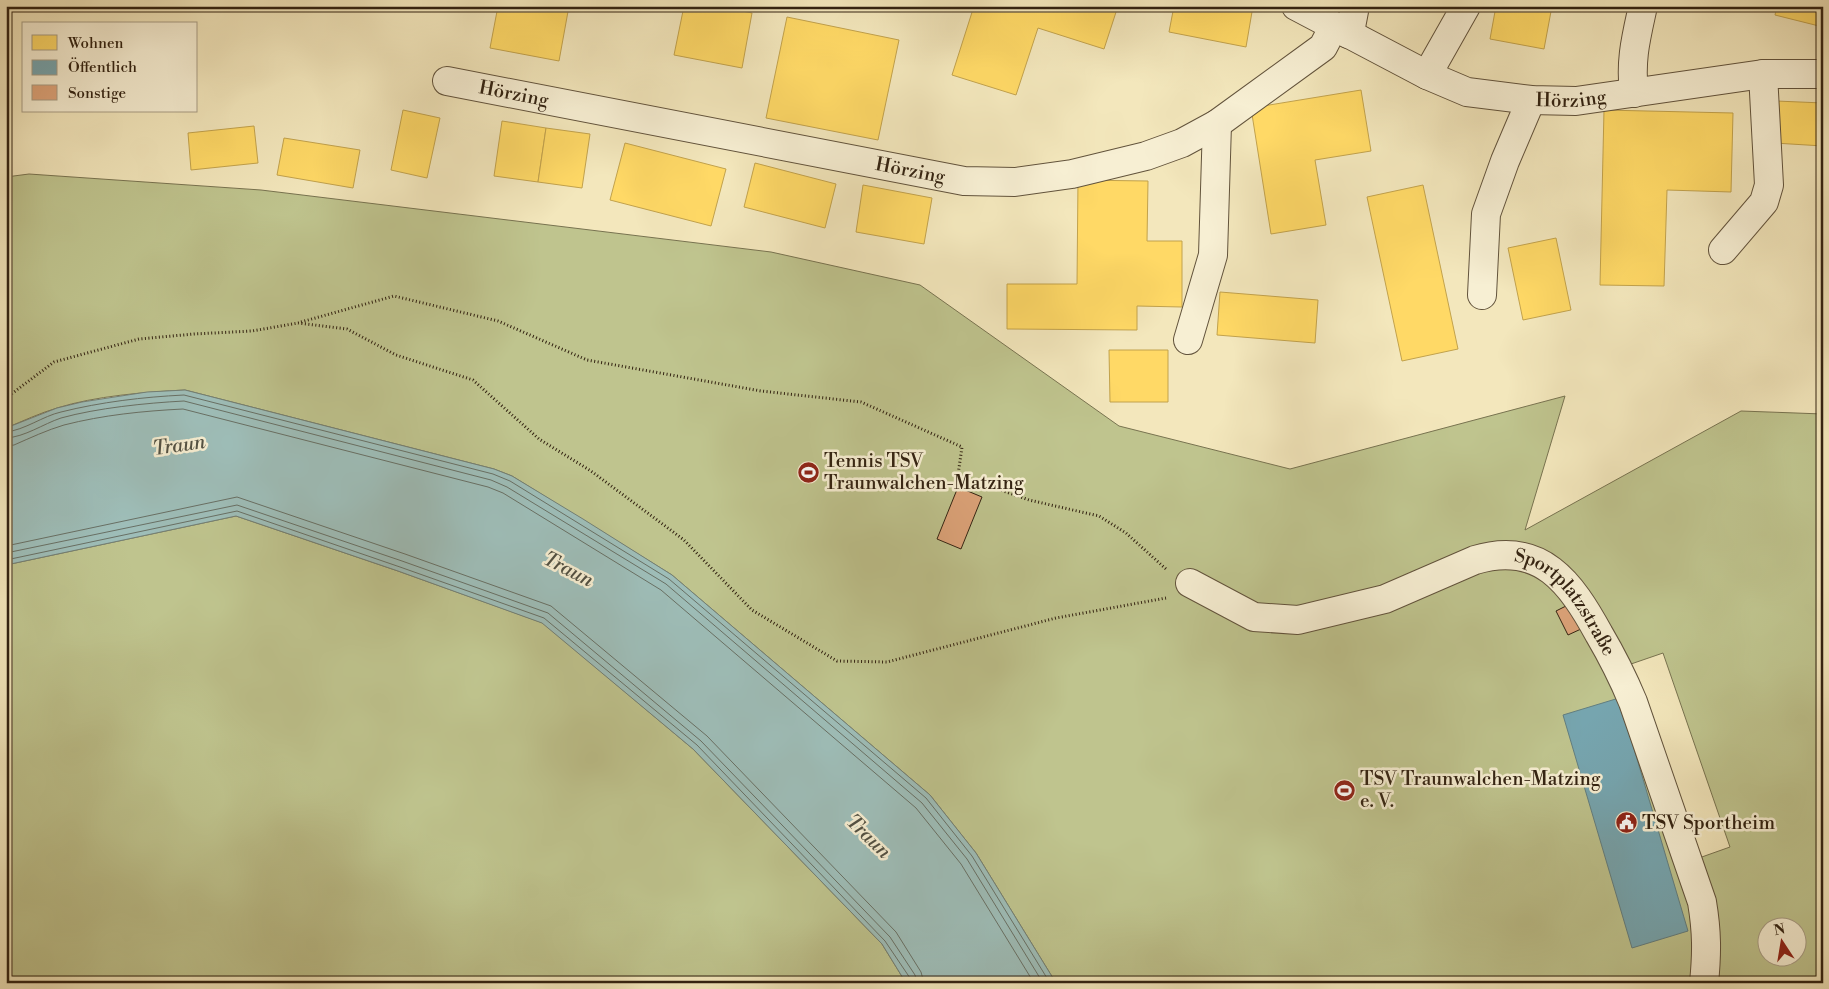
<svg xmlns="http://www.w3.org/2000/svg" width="1829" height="989" viewBox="0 0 1829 989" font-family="'Libre Bodoni',serif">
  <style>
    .green { fill: #bfc48e; stroke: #787350; fill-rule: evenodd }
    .water { fill: #9ebeb9; stroke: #738076 }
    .homes { fill: #ffd966; stroke: #c2a24c }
    .public { fill: #76a5af; stroke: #627e80 }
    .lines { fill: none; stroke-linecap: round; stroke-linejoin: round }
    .shore { stroke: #687065; stroke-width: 1 }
    .building { fill: #dea47a; stroke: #322211 }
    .minor-casing { stroke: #62533c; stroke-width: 30 }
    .path { stroke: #322211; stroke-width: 3; stroke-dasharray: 1 2.5; stroke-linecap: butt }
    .minor { stroke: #f7efd3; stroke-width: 28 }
    .labels { text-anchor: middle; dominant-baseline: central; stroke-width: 5; stroke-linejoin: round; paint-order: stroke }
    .street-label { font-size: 19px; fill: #322211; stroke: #f7efd3 }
    .poi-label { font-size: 19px; fill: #322211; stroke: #f7efd3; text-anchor: start }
    .water-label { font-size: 20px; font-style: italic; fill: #525143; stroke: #f7efd3 }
  </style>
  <rect width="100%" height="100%" fill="#f3e7bc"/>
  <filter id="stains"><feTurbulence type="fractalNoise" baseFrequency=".004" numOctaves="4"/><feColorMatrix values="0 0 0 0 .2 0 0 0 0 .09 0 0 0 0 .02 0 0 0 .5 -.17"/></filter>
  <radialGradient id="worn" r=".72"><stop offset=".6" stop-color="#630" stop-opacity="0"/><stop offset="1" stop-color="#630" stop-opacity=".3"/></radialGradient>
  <g class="green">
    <path d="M 29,174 L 261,190 L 771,252 L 920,285 L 1119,426 L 1290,469 L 1565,396 L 1525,530 L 1741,411 L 1823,414 L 1823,983 L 1056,983 L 976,853 L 930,795 L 672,575 L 512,476 L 494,469 L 185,390 C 145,392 95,396 57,408 C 40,413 23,421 6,428 L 6,177 ZM 1663,653 L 1730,847 L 1699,858 L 1631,664 ZM 1766,926 L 1796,926 L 1796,956 L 1766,956 Z"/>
    <polygon points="236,516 398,571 543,623 693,749 882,944 906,983 6,983 6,565"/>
  </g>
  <polygon class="water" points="185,390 494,469 512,476 583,519 672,575 930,795 976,853 1056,983 906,983 882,944 693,749 542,623 398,571 236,516 6,565 6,428 57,408 82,402 147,392"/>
  <g class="homes">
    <polygon points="498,6 569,6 559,61 490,48"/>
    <polygon points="684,6 718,6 752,13 742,68 674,55"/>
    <polygon points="974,6 1118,6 1104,49 1038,28 1016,95 952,75"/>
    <polygon points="1174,6 1253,6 1246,47 1169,32"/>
    <polygon points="1496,6 1552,6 1544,49 1490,39"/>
    <polygon points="1777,6 1823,6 1823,27 1775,15"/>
    <polygon points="787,17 899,40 878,140 766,118"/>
    <polygon points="1361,90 1371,151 1315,160 1326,225 1271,234 1251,108"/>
    <polygon points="1776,101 1823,103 1823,146 1774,143"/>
    <polygon points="403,110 440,118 427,178 391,170"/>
    <polygon points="1604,110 1733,113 1731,192 1667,190 1664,286 1600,285"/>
    <polygon points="502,121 546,128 538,182 494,176"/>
    <polygon points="254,126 258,163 191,170 188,133"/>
    <polygon points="546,128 590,134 582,188 538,182"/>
    <polygon points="284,138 360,150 353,188 277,175"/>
    <polygon points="625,143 726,169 711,226 610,200"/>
    <polygon points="755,163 836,184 825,228 744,207"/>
    <polygon points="1078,180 1148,181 1147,241 1182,241 1182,307 1137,306 1137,330 1007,329 1007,284 1077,284"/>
    <polygon points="863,185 932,198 924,244 856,232"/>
    <polygon points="1423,185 1458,349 1402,361 1367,197"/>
    <polygon points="1556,238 1571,310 1523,320 1508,248"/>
    <polygon points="1220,292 1318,300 1315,343 1217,335"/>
    <polygon points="1109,350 1168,350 1168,402 1110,402"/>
  </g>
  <polygon class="public" points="1619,698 1688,931 1632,948 1563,715"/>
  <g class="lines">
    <g class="shore">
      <path d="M 6,432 C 25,430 43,416 61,412 C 101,402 143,397 184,395 L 493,474 L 510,481 L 669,579 L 926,798 L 972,856 L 1050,983"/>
      <path d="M 6,438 C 25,437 43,424 61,418 C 97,408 146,403 184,401 L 491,480 L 507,487 L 666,584 L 922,803 L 967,859 L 1043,983"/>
      <path d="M 6,446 L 14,445 C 30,438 47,430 64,425 C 103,415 143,411 183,409 L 488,487 L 503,493 L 661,590 L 916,808 L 961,864 L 1034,983"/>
      <polyline points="6,546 237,497 405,554 551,606 707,736 896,932 921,972 924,983"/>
      <polyline points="6,553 237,505 402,561 548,613 701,741 890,937 915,975 917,983"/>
      <polyline points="6,560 237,511 400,567 544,618 697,745 885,941 910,978 910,983"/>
    </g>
  </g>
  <g class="building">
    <polygon points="958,487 982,497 961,549 937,539"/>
    <polygon points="1570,604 1581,629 1568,635 1556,611"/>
  </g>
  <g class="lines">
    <defs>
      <g id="minor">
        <path id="s1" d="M 1296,6 L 1427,75 L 1467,92 L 1531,100 L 1576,101 L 1763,74 L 1823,74"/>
        <polyline points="1348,34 1351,27 1355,6"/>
        <polyline points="1427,75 1466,6"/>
        <path id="s2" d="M 447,81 L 964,181 L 1015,182 L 1072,174 L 1146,156 L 1182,143 L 1217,124 L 1323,47 L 1334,26"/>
        <path d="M 1634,93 C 1630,60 1636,38 1643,6"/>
        <polyline points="1723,250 1764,202 1769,185 1763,74"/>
        <polyline points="1482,295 1486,214 1505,161 1531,100"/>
        <polyline points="1188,340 1213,255 1217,124"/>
        <path id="s3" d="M 1190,583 L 1254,617 L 1298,620 L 1385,599 L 1475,560 C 1541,540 1571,583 1599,634 C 1612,656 1623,678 1633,702 L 1702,902 C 1707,932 1707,953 1704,983"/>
      </g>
    </defs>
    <use href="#minor" class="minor-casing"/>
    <g class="path">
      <polyline points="301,322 394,296 498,321 587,360 761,391 861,402 962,447 958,475 1029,500 1099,516 1126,533 1166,569"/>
      <polyline points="6,398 54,362 139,339 194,334 252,331 298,323 347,329 396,355 473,380 539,439 591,471 684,540 752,610 837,661 887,662 1056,618 1166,598"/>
    </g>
    <use href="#minor" class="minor"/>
  </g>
  <defs>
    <symbol id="stadium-disc" viewBox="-11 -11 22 22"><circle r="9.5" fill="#8f2418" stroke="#f7efd3"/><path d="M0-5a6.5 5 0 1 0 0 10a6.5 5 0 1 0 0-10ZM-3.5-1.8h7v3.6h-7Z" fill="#fff"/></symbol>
    <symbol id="civic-disc" viewBox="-11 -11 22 22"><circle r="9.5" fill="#8f2418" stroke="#f7efd3"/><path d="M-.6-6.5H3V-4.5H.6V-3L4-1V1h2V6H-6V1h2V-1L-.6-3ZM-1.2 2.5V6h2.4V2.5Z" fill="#fff"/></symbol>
  </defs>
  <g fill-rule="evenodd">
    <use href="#stadium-disc" x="796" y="460" width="25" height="25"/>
    <use href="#stadium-disc" x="1332" y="778" width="25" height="25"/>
    <use href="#civic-disc" x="1614" y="810" width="25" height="25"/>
  </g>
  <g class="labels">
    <g class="street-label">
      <text stroke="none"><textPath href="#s2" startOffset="68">Hörzing</textPath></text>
      <text stroke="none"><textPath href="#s1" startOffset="296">Hörzing</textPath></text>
      <text stroke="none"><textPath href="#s2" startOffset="472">Hörzing</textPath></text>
      <text stroke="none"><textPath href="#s3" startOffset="416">Sportplatzstraße</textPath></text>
    </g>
    <g class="poi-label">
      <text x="824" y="461">Tennis TSV<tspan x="824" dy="22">Traunwalchen-Matzing</tspan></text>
      <text x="1360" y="779">TSV Traunwalchen-Matzing<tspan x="1360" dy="22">e. V.</tspan></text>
      <text x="1642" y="823">TSV Sportheim</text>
    </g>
    <g class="water-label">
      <text transform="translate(179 446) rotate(-8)">Traun</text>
      <text transform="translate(568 570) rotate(27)">Traun</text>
      <text transform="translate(868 837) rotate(44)">Traun</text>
    </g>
  </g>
  <rect width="1829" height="989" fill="none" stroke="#f3e7bc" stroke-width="25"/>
  <rect x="8" y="8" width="1814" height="974" fill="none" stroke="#322211" stroke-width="2.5"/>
  <rect x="12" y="12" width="1804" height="964" fill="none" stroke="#322211"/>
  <rect x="22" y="22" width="175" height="90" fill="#f7efd3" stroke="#a89d85"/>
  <rect x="32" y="35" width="25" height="15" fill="#ffd966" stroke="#a89d85"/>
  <text x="68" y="48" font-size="15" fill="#322211">Wohnen</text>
  <rect x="32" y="60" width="25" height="15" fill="#76a5af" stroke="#a89d85"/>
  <text x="68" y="72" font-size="15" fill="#322211">Öffentlich</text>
  <rect x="32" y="85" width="25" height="15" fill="#dea47a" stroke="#a89d85"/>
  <text x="68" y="98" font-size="15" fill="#322211">Sonstige</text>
  <g transform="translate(1782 942) rotate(348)"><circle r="24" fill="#f7efd3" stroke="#a89d85"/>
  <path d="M0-4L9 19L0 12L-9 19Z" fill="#8f2418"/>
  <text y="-8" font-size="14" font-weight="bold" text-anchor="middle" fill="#322211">N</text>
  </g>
  <rect width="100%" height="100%" filter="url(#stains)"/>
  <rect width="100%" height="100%" fill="url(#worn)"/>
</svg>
